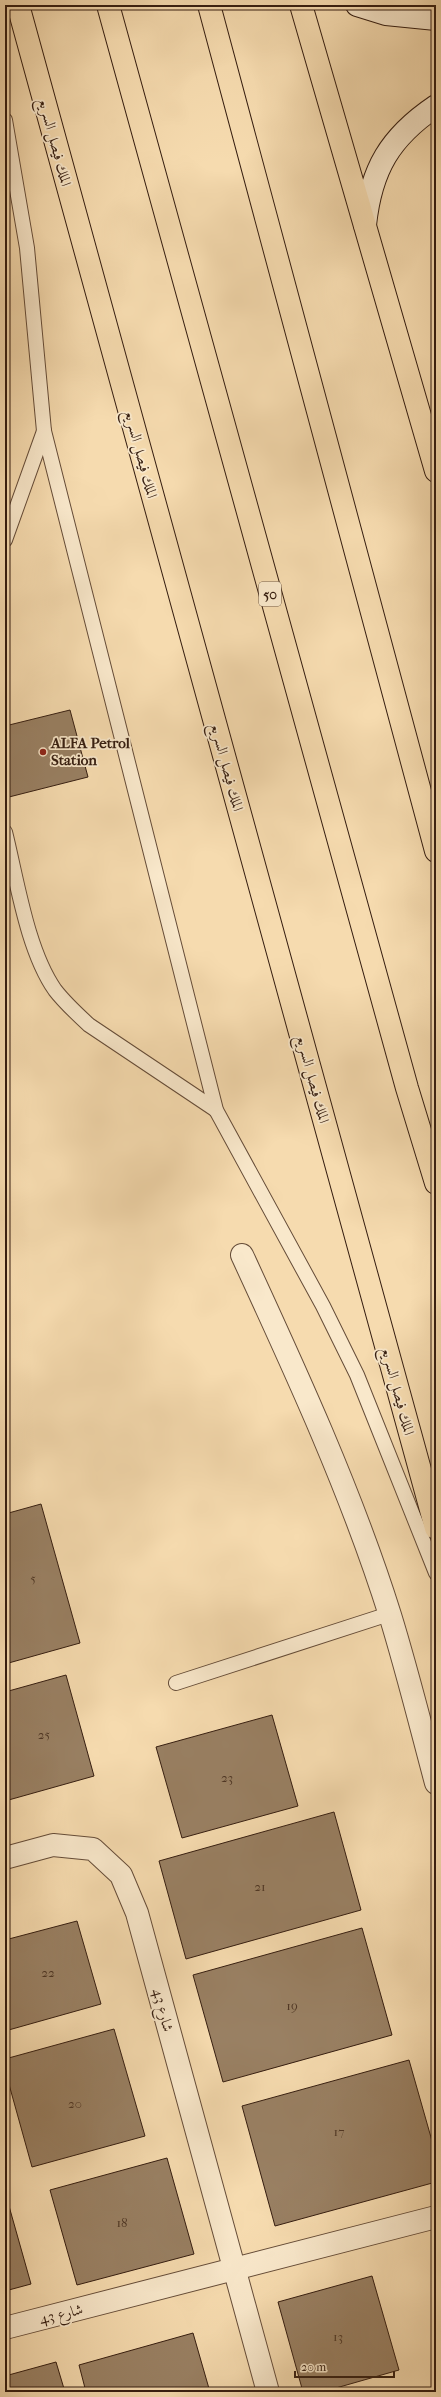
<svg xmlns="http://www.w3.org/2000/svg" width="441" height="2397" viewBox="0 0 441 2397" font-family="'IM FELL French Canon',Amiri,serif">
  <style>
    .building { fill: #998063; stroke: #351d10 }
    .lines { fill: none; stroke-linecap: round; stroke-linejoin: round }
    .lane-casing { stroke: #654c38; stroke-width: 16 }
    .street-casing { stroke: #654c38; stroke-width: 24 }
    .secondary-casing { stroke: #351d10; stroke-width: 24 }
    .primary-casing { stroke: #351d10; stroke-width: 24 }
    .highway-casing { stroke: #351d10; stroke-width: 24 }
    .lane { stroke: #f9e8cb; stroke-width: 14 }
    .street { stroke: #f9e8cb; stroke-width: 22 }
    .secondary { stroke: #f9e8cb; stroke-width: 22 }
    .primary { stroke: #f6dbaf; stroke-width: 22 }
    .highway { stroke: #f6dbaf; stroke-width: 22 }
    .poi-dot { fill: #8f2418; stroke: #f9e8cb; stroke-width: 1.5 }
    .labels { text-anchor: middle; dominant-baseline: central; stroke-width: 3.5; stroke-linejoin: round; paint-order: stroke }
    .number-label { font-size: 13px; fill: #4e3625 }
    .shield { fill: #f9e8cb; stroke: #705a48; stroke-width: 1 }
    .shield-label { font-size: 14px; font-weight: bold; fill: #351d10 }
    .street-label { font-size: 15px; fill: #351d10; stroke: #f9e8cb }
    .poi-label { font-size: 15px; font-weight: bold; fill: #351d10; stroke: #f9e8cb; text-anchor: start }
  </style>
  <rect width="100%" height="100%" fill="#f6dbaf"/>
  <filter id="stains"><feTurbulence type="fractalNoise" baseFrequency=".005" numOctaves="4"/><feColorMatrix values="0 0 0 0 .2 0 0 0 0 .09 0 0 0 0 .02 0 0 0 .5 -.17"/></filter>
  <radialGradient id="worn" r=".72"><stop offset=".6" stop-color="#630" stop-opacity="0"/><stop offset="1" stop-color="#630" stop-opacity=".3"/></radialGradient>
  <g class="building">
    <polygon points="70,710 88,777 5,798 5,726"/>
    <polygon points="41,1504 80,1643 5,1664 5,1514"/>
    <polygon points="66,1675 94,1776 5,1801 5,1692"/>
    <polygon points="272,1715 298,1806 182,1838 156,1747"/>
    <polygon points="334,1812 361,1910 186,1959 159,1861"/>
    <polygon points="77,1921 101,2004 5,2031 5,1940"/>
    <polygon points="362,1928 392,2035 223,2082 193,1975"/>
    <polygon points="114,2029 145,2136 32,2167 5,2070 5,2059"/>
    <polygon points="409,2060 436,2155 436,2182 275,2226 242,2106"/>
    <polygon points="167,2158 194,2254 77,2285 50,2190"/>
    <polygon points="5,2199 7,2199 31,2284 5,2291"/>
    <polygon points="372,2276 399,2370 322,2392 303,2392 278,2302"/>
    <polygon points="193,2333 210,2392 86,2392 79,2365"/>
    <polygon points="56,2362 65,2392 5,2392 5,2376"/>
    <polygon points="436,2386 436,2392 414,2392"/>
  </g>
  <g class="lines">
    <defs>
      <g id="lane">
        <polyline points="5,120 27,248 44,431 216,1110 323,1306 357,1375 436,1573"/>
        <polyline points="5,540 44,431"/>
        <path d="M 5,832 C 17,880 27,950 55,990 C 65,1003 77,1014 89,1025 L 216,1110"/>
        <polyline points="176,1683 389,1614"/>
      </g>
      <g id="street">
        <path d="M 242,1255 C 296,1372 351,1491 390,1615 C 407,1670 421,1727 436,1783"/>
        <polyline points="5,1858 53,1845 93,1849 121,1875 137,1913 268,2392"/>
        <polyline points="5,2328 436,2217"/>
      </g>
      <g id="secondary">
        <polyline points="357,5 386,14 436,19"/>
        <path d="M 365,225 C 371,169 390,137 436,106"/>
      </g>
      <g id="primary">
        <polyline points="18,5 436,1528"/>
        <polyline points="301,5 436,471"/>
      </g>
      <g id="highway">
        <polyline points="108,5 407,1088 436,1183"/>
        <polyline points="209,5 436,851"/>
      </g>
    </defs>
    <use href="#lane" class="lane-casing"/>
    <use href="#street" class="street-casing"/>
    <use href="#secondary" class="secondary-casing"/>
    <use href="#primary" class="primary-casing"/>
    <use href="#highway" class="highway-casing"/>
    <use href="#lane" class="lane"/>
    <use href="#street" class="street"/>
    <use href="#secondary" class="secondary"/>
    <use href="#primary" class="primary"/>
    <use href="#highway" class="highway"/>
  </g>
  <circle class="poi-dot" cx="43" cy="752" r="4"/>
  <g class="labels">
    <g class="number-label">
      <text x="33" y="1578">5</text>
      <text x="44" y="1734">25</text>
      <text x="227" y="1777">23</text>
      <text x="260" y="1886">21</text>
      <text x="48" y="1972">22</text>
      <text x="292" y="2005">19</text>
      <text x="75" y="2103">20</text>
      <text x="339" y="2131">17</text>
      <text x="122" y="2222">18</text>
      <text x="338" y="2336">13</text>
    </g>
    <rect class="shield" x="259" y="582" width="22" height="24" rx="3"/>
    <g class="shield-label">
      <text x="270" y="594">50</text>
    </g>
    <g class="street-label">
      <text transform="translate(55 142) rotate(75)">الملك فيصل السريع</text>
      <text transform="translate(141 454) rotate(75)">الملك فيصل السريع</text>
      <text transform="translate(227 767) rotate(75)">الملك فيصل السريع</text>
      <text transform="translate(313 1079) rotate(75)">الملك فيصل السريع</text>
      <text transform="translate(398 1391) rotate(75)">الملك فيصل السريع</text>
      <text transform="translate(163 2010) rotate(75)">شارع 43</text>
      <text transform="translate(61 2314) rotate(-14)">شارع 43</text>
    </g>
    <g class="poi-label">
      <text x="51" y="743">ALFA Petrol<tspan x="51" dy="17">Station</tspan></text>
    </g>
  </g>
  <rect width="441" height="2397" fill="none" stroke="#f6dbaf" stroke-width="20"/>
  <rect x="6" y="6" width="429" height="2385" fill="none" stroke="#351d10" stroke-width="2"/>
  <rect x="10" y="10" width="421" height="2377" fill="none" stroke="#351d10"/>
  <path d="M295 2371v6h99v-6" fill="none" stroke="#351d10" stroke-width="2"/>
  <text x="301" y="2371" font-size="12" fill="#351d10" stroke="#f9e8cb" stroke-width="3" paint-order="stroke">20 m</text>
  <rect width="100%" height="100%" filter="url(#stains)"/>
  <rect width="100%" height="100%" fill="url(#worn)"/>
</svg>
